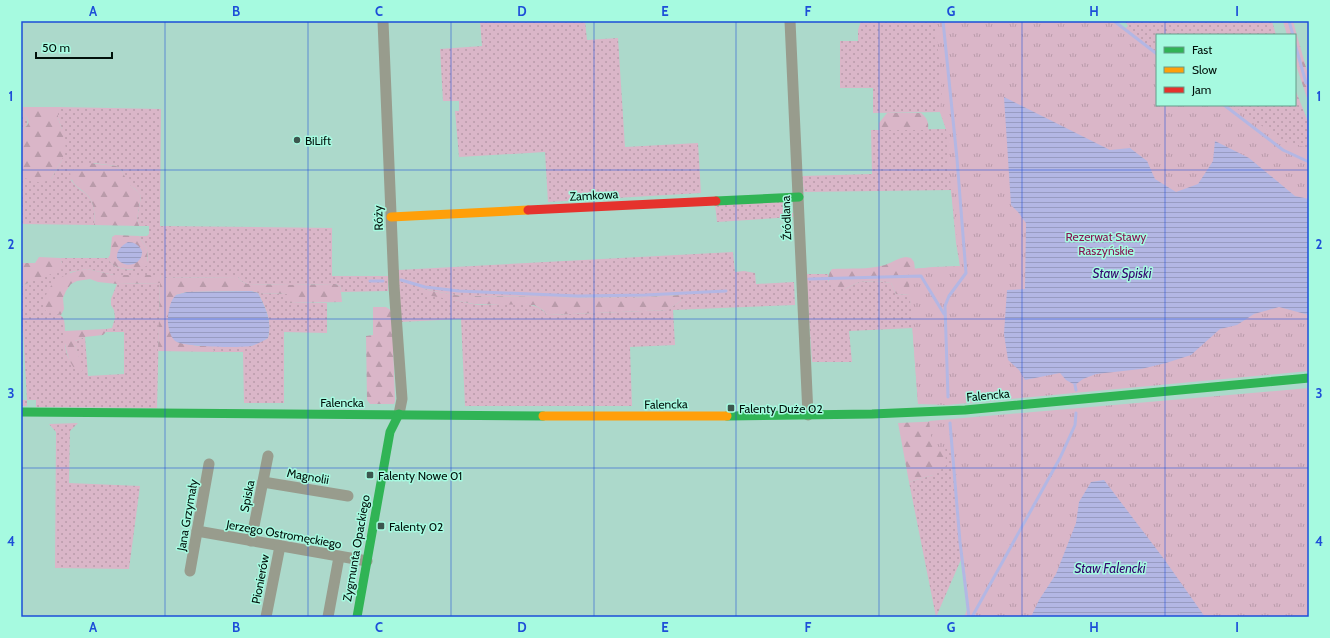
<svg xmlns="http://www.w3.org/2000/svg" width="1330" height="638" viewBox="0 0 1330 638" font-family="Cabin,sans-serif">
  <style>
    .grass { fill: url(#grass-dots); fill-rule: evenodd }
    .forest { fill: url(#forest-firs) }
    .park { fill: url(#park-tufts) }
    .water { fill: url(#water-rules) }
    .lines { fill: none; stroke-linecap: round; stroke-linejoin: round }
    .stream { stroke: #b3b7e4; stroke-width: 3 }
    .street { stroke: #989c8d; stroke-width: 11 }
    .fast { stroke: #30b455; stroke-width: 9 }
    .slow { stroke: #ff9f0a; stroke-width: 9 }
    .jam { stroke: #e5322d; stroke-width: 9 }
    .grid { fill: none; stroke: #1d4ed8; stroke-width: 1; stroke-opacity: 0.55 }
    .poi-dot { fill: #3c564e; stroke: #a6fae0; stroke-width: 1.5 }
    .labels { text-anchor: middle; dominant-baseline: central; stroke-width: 3; stroke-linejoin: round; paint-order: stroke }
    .poi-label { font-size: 12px; fill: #00100a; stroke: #a6fae0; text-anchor: start }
    .street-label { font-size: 12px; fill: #00100a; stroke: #a6fae0 }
    .park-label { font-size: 12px; fill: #861554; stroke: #a6fae0 }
    .water-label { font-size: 13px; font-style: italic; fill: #33056f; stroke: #a6fae0 }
    .neatline { fill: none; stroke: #1d4ed8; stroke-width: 1.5 }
    .grid-label { font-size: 13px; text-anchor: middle; font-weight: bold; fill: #1d4ed8 }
  </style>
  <defs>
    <pattern id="grass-dots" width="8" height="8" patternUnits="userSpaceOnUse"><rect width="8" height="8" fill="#dab6c8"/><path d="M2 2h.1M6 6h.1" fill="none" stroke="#b99baa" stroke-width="1.8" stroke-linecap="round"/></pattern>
    <pattern id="forest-firs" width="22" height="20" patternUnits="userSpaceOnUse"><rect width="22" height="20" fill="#dab6c8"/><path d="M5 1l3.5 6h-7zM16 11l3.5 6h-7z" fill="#b99baa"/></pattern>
    <pattern id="park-tufts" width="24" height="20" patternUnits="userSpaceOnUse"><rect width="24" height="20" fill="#dab6c8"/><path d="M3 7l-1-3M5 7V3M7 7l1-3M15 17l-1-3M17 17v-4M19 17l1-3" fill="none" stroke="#b99baa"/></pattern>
    <pattern id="water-rules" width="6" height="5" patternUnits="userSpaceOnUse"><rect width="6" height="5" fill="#b3b7e4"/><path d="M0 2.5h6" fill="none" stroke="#989cc2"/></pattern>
  </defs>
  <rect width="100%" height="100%" fill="#acd9cb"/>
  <g class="grass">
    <polygon points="480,21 585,21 587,40 618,38 625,147 698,143 701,193 548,202 545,152 459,157 455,111 459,111 459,101 443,101 440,49 482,46"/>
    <polygon points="861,21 946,21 978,285 941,281 933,267 960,266 956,243 951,190 804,192 802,176 872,174 871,130 946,129 940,112 873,113 873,88 840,88 840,41 858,41 858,30"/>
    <polygon points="1125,21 1272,21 1276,35 1157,35 1157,73 1112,40 1128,26"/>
    <polygon points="1295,89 1309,124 1309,180 1200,105 1295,105"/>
    <path d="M 58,107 L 161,109 L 160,226 L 332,228 L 332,276 L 388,276 L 388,291 L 341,292 L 340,286 L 335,284 L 291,285 L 247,284 L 241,281 L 238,277 L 161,278 L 160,275 L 114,275 L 87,269 L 70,272 L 58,314 C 61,315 63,317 64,320 C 67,334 61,350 72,363 C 74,367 79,368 82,370 L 75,345 L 75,341 L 85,337 L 88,376 L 124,374 L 124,332 L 106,332 L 106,329 L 112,328 L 115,318 L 114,310 L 111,305 L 111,299 L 117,284 L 160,283 L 157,408 L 36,407 L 36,400 L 27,400 L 27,406 L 21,406 L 21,400 L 27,400 L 23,330 L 21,328 L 21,287 L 62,263 L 60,258 L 108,258 C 112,268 127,272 137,268 C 141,267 145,264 148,261 L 147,249 L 139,236 L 147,236 L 149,234 L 149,226 L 139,226 L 137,219 L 141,196 L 135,189 L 127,183 L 122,171 L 116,166 L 94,163 L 71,180 C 75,186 79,189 85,193 C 95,202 95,213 94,225 L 21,224 L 21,177 L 51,179 L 62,160 L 62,129 L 58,118 Z"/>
    <path d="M 21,108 C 26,116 33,125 21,129 Z"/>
    <polygon points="789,200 789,213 793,213 793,217 717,222 715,204"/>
    <path d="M 733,252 L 735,272 L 744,271 L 755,273 L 756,284 L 794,282 L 795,305 L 673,310 L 675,345 L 630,347 L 632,406 L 465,406 L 461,319 L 400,322 L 398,270 ZM 422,289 L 461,296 L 631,298 L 680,295 L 681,300 C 678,305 672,305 668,310 L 547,315 C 533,295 494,308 473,304 C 460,302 433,294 422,289 Z"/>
    <polygon points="806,274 828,274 828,281 845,289 859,282 876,281 891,283 896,294 910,295 913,328 849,331 852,362 812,362"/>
    <path d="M 258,293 L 287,294 L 287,303 L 327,303 L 327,333 L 284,332 L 284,403 L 244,403 L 243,352 L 214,352 L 212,346 L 251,346 L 268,338 C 272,320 266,309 258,293 Z"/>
    <polygon points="1024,415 936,617 909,482 933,475 946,442"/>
    <polygon points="78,423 70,431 69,483 140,486 129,569 55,568 56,432 49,424"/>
  </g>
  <g class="forest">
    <polygon points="1283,21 1293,21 1309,78 1309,104 1295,62 1295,35 1287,35"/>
    <path d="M 21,107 L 58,107 L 58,118 L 62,129 L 66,149 L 62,160 L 51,179 L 41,183 L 21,177 L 21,129 C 36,124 24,115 21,107 Z"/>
    <path d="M 887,113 L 921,113 C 927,118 929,122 928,130 L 879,130 L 879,123 Z"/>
    <path d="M 89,163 L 116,166 L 122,171 L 128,183 L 138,192 L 141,196 L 137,219 L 139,226 L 94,225 C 95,215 95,206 89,197 C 80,186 72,188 70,172 L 74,169 Z"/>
    <path d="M 115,235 L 139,236 L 147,249 L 148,265 C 137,271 113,272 108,258 L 110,255 L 112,237 Z"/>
    <path d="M 39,257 L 60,258 L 62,263 C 53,279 35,277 21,287 L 21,289 L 21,263 L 35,263 Z"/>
    <path d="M 906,257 L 911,258 L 914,262 L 915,269 L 933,267 L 941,281 L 932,404 L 918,404 L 910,295 L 896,294 L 891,283 L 876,281 L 859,282 L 845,289 L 833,289 C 828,281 826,277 832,269 C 849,268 868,270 885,265 C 893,262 898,258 906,257 Z"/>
    <path d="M 87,269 L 114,275 L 160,275 L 161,278 L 238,277 L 241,281 L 247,284 L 291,285 L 335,284 L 340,286 L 341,292 L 342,302 L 287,303 L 287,294 L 258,293 L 251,291 L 187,292 L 176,295 L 177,342 L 198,346 L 212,346 L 214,352 L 158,351 L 160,283 L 117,284 L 98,282 L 90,279 L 77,281 L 71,284 L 66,291 L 63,298 L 64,309 L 61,315 C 56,313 49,314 46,311 C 43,308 44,304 45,300 C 48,280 69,271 87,269 Z"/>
    <path d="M 422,289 L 461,296 L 631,298 L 681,295 L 681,300 C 678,305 672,305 669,310 L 547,315 L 543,310 L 534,305 L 474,304 L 427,295 L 422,292 Z"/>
    <polygon points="373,307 386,307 392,311 395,401 394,404 370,404 367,400 366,336 373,335"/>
    <path d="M 106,329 L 106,332 L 103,335 L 85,337 L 75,341 L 75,345 L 83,370 L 80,373 C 68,367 64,343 64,331 Z"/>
    <polygon points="944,421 946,466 933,475 909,482 898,423"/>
  </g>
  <g class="park">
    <polygon points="935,21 1112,21 1157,53 1157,105 1232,105 1285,142 1309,148 1309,371 947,405 918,404 908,269 960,266 951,189 946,129 940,112 942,88"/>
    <polygon points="1309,388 1309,617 964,617 969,605 950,448 933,449 929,421"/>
  </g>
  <g class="water">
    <polygon points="1004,97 1110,150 1130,148 1147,161 1155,179 1176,192 1198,184 1213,161 1215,141 1249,158 1295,196 1309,199 1309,315 1279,307 1254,314 1237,325 1220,329 1191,355 1166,363 1141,369 1096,374 1083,379 1075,385 1066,380 1060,373 1025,380 1019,370 1008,360 1004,334 1007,290 1025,289 1026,223 1018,212 1011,205"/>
    <path d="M 128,242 C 134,242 139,245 142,251 C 143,265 124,270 117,258 C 116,251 122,245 128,242 Z"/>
    <path d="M 251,291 L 258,293 C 266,309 272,320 268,338 C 263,341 258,344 251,346 C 240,348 188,347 177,342 C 170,339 167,324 168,317 C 169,309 170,301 176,295 L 187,292 Z"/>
    <polygon points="1104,480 1164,559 1205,617 1031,617 1039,600 1056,574 1076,523 1079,502 1091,482"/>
  </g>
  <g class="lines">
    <g class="stream">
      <polyline points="943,21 957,159 966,273 949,296 945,306 948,397"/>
      <polyline points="1114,21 1157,54"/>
      <polyline points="1289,21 1293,35"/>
      <polyline points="1295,44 1306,83"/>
      <polyline points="1224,105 1283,150 1309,162"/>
      <polyline points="809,279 921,276 944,314"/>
      <polyline points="401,280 425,287 459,291 578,296 645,295 726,291"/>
      <polyline points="370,281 383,281"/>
      <polyline points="1075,385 1076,390"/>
      <polyline points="950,423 960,542 969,617"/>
      <polyline points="972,617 1060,458 1075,425 1076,413"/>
    </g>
    <g class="street">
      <polyline points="383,21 394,286 402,399 399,414"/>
      <polyline points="790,21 808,415"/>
      <polyline points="263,482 348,496"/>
      <polyline points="197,531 367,561"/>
      <polyline points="251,541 268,456"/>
      <polyline points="190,571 209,464"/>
      <polyline points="266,617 280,546"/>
      <polyline points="328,617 339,557"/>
    </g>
    <g class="fast">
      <polyline points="716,201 799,197"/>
      <polyline points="21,412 543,416"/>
      <polyline points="727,416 872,414 965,410 1309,378"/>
      <polyline points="357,617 390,432 399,414"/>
    </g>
    <g class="slow">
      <polyline points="391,217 528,210"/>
      <polyline points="543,416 727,416"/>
    </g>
    <polyline class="jam" points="528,210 716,201"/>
  </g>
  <path class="grid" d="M 165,21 L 165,617M 308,21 L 308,617M 451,21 L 451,617M 594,21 L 594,617M 736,21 L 736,617M 879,21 L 879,617M 1022,21 L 1022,617M 1165,21 L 1165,35M 1165,105 L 1165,617M 21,170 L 1309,170M 21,319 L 1309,319M 21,468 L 1309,468"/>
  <g class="poi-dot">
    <circle cx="297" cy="140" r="4"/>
    <rect x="727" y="404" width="8" height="8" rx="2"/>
    <rect x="366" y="471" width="8" height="8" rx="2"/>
    <rect x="377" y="522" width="8" height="8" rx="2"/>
  </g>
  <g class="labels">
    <g class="poi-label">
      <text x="305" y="140">BiLift</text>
      <text x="739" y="408">Falenty Duże 02</text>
      <text x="378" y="475">Falenty Nowe 01</text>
      <text x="389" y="526">Falenty 02</text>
    </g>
    <g class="street-label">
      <text transform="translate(594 195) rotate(-3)">Zamkowa</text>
      <text transform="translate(378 218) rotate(-92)">Róży</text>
      <text transform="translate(786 218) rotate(-92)">Źródlana</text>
      <text transform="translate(988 395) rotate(-5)">Falencka</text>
      <text x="342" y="402">Falencka</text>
      <text transform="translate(666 404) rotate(-1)">Falencka</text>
      <text transform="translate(308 476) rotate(10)">Magnolii</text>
      <text transform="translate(247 496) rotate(-79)">Spiska</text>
      <text transform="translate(187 515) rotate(-80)">Jana Grzymały</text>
      <text transform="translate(284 534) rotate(10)">Jerzego Ostromęckiego</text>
      <text transform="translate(356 548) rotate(-80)">Zygmunta Opackiego</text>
      <text transform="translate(260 579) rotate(-79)">Pionierów</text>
    </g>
    <g class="park-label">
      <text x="1106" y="236">Rezerwat Stawy<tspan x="1106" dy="14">Raszyńskie</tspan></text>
    </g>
    <g class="water-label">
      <text x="1122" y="273">Staw Spiski</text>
      <text x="1110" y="568">Staw Falencki</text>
    </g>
  </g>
  <rect width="1330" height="638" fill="none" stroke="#a6fae0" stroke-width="44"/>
  <rect x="1156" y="34" width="140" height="72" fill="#a6fae0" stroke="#649c8a"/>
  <rect x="1164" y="47" width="20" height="6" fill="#30b455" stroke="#649c8a"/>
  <text x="1192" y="54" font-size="12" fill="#00100a">Fast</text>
  <rect x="1164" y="67" width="20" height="6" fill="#ff9f0a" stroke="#649c8a"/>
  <text x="1192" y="74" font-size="12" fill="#00100a">Slow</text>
  <rect x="1164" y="87" width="20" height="6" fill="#e5322d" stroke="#649c8a"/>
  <text x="1192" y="94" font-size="12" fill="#00100a">Jam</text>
  <path d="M36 52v6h76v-6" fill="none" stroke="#00100a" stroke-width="2"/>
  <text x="42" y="52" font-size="12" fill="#00100a" stroke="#a6fae0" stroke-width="3" paint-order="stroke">50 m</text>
  <rect x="22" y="22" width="1286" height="594" class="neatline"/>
  <g class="grid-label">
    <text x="93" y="16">A</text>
    <text x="236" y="16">B</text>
    <text x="379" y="16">C</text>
    <text x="522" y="16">D</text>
    <text x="665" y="16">E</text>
    <text x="808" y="16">F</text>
    <text x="951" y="16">G</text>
    <text x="1094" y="16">H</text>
    <text x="1237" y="16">I</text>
    <text x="11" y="101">1</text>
    <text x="1319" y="101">1</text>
    <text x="11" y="249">2</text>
    <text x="1319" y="249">2</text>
    <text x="11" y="398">3</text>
    <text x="1319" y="398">3</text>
    <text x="11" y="546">4</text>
    <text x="1319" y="546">4</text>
    <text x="93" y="632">A</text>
    <text x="236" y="632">B</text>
    <text x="379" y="632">C</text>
    <text x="522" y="632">D</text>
    <text x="665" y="632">E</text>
    <text x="808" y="632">F</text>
    <text x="951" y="632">G</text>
    <text x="1094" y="632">H</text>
    <text x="1237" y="632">I</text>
  </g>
</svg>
